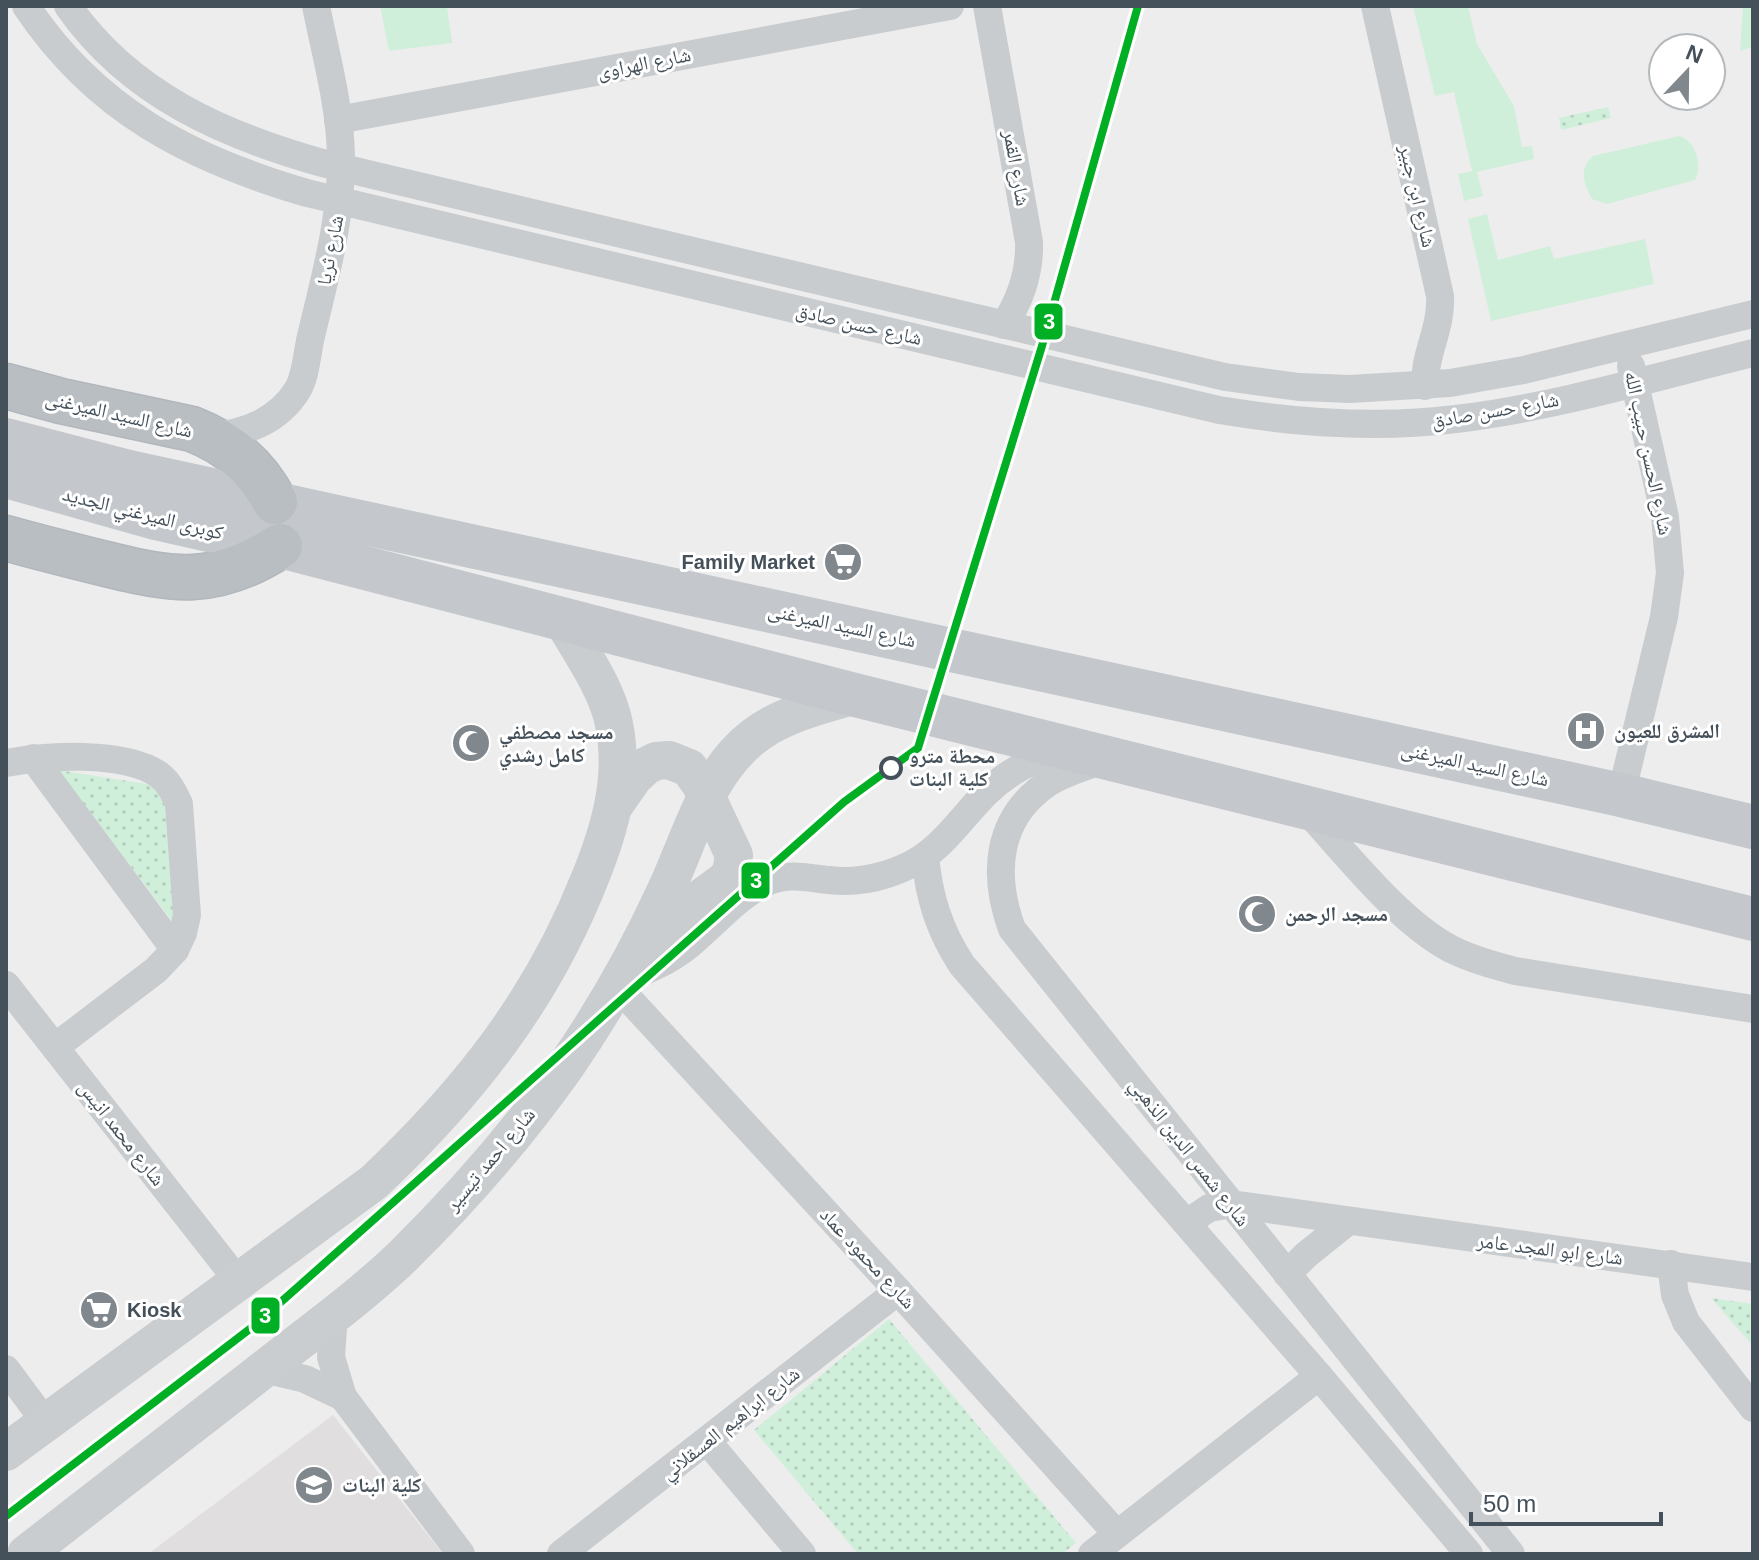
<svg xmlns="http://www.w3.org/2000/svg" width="1759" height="1560" viewBox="0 0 1759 1560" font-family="Arial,'Noto Naskh Arabic',sans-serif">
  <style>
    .education { fill: #e0dedf }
    .grass { fill: url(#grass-dots) }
    .green { fill: #d0efdb }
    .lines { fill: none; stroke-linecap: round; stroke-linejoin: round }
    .highway-casing { stroke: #b2b7bd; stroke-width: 47 }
    .street { stroke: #c9ccce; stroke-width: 28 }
    .secondary { stroke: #c9cdcf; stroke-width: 38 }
    .primary { stroke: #c4c8cc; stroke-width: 44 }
    .highway { stroke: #b9bec3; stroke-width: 44 }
    .metro-1-casing { stroke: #fff; stroke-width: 14 }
    .metro-1 { stroke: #00af23; stroke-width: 8 }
    .stop-dot { fill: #fff; stroke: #44505a; stroke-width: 4 }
    .labels { text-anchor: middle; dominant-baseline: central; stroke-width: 6; stroke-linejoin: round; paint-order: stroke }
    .street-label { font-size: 20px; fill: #44505a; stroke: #fff }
    .poi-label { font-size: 20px; font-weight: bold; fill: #44505a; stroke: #fff; text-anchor: start }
    .stop-label { font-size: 20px; font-weight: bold; fill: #44505a; stroke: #fff; text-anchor: start }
    .line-badge { stroke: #fff; stroke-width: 3 }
    .badge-label { font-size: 22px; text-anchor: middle; font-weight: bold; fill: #fff }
  </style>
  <defs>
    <pattern id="grass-dots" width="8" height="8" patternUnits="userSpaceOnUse" patternTransform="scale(2)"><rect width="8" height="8" fill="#d0efdb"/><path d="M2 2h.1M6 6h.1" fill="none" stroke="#b4cfbe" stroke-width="1.8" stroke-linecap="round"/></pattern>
  </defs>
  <rect width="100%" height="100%" fill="#eeeded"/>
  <polygon class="education" points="333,1415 443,1554 148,1554"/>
  <g class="grass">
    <polygon points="1608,107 1611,118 1561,130 1559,118"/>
    <polygon points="58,770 185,790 181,933"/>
    <polygon points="1711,1298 1753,1304 1753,1346"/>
    <polygon points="889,1319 1076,1543 1062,1554 858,1554 754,1430"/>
  </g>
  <g class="green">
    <polygon points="380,6 447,6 452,43 389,51"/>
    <polygon points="1413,6 1468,6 1477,44 1514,106 1522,147 1532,146 1534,159 1477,172 1483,196 1464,201 1458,174 1472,171 1454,92 1435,96"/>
    <polygon points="1743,6 1753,6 1753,47 1740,51"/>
    <path d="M 1679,136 C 1696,140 1703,167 1695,180 L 1607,204 L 1592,199 C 1584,184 1578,169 1593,156 Z"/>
    <polygon points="1487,214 1498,260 1550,246 1554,259 1645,239 1654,284 1491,321 1468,219"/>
  </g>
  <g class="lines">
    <defs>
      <g id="highway">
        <path d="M 6,386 L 61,401 L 192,429 C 230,444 256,466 275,502"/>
        <path d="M 6,538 C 38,547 70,555 102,563 C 174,581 215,588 280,546"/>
      </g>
    </defs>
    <use href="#highway" class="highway-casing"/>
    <g class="street">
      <path d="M 26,6 C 95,110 190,159 307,193 L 1219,410 C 1298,423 1376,429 1456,419 C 1556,407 1655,377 1753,353"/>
      <path d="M 68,6 C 130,95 225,136 326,164 L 1225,377 L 1299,387 L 1350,389 L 1450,383 L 1524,370 L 1753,314"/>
      <path d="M 987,6 L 1029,242 C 1030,273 1021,299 1004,325"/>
      <path d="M 1375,6 L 1440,296 C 1442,328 1424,354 1425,386"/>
      <polyline points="338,120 950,6"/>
      <path d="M 210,436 C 244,434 279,421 298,389 C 306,375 307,353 311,336 C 325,277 342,218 341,156 C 340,106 326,56 316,6"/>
      <polyline points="33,758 175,950"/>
      <path d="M 1106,759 C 1088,766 1065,772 1048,783 C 996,818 992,874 1012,929 L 1511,1554"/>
      <path d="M 6,763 C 46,755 123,751 158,774 C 169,782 174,793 179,804 L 187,915 L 183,933 L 175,950 L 156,970 L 55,1047"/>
      <polyline points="1621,795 1664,617 1670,573 1665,517 1631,366"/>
      <path d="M 1305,809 C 1346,853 1398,921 1451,949 C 1471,959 1493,965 1515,971 L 1753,1009"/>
      <path d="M 925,856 C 929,897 939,930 962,965 L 1319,1376 L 1469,1554"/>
      <path d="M 619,981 C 644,972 668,962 689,945 C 714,925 739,894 769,881 C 790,873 808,878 829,880 C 861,884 895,875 922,858 C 947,841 965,814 986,793 C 1008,771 1035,758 1064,748"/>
      <polyline points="6,985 239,1282"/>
      <polyline points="616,985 898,1291 1117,1534"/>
      <polyline points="1187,1223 1209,1208 1231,1204 1753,1277"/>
      <polyline points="1671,1264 1675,1295 1686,1322 1753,1408"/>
      <polyline points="1287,1274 1306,1255 1347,1222"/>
      <polyline points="334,1314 331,1357 343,1397 461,1554"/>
      <polyline points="6,1369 46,1423"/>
      <polyline points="263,1369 305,1379 343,1397"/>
      <polyline points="707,1441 802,1554"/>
      <polyline points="561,1554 898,1291"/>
      <polyline points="1092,1554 1319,1376"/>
    </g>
    <g class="secondary">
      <polyline points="616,803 634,777 646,766 656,761 669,760 689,768 701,785 734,855 731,873 724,881 644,940"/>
      <path d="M 6,1452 L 374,1182 C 468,1093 542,1000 590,878 C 610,829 625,777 614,724 C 607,688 581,653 563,621"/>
      <path d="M 26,1554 C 104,1494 181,1433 259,1373 C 307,1335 358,1299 402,1257 C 462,1198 518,1134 566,1066 C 604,1011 638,951 666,890 C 691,837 705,775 753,737 C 782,714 820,706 855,695"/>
    </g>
    <g class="primary">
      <polyline points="6,440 129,472 1621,795 1753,827"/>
      <polyline points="6,476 156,518 280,546 855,695 1753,919"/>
    </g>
    <use href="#highway" class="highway"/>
    <defs>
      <polyline id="metro-1" points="6,1516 255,1325 844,802 918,748 1042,346 1138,6"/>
    </defs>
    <use href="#metro-1" class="metro-1-casing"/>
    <use href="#metro-1" class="metro-1"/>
  </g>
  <defs>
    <symbol id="supermarket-disc" viewBox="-11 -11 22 22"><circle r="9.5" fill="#80878d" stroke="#fff"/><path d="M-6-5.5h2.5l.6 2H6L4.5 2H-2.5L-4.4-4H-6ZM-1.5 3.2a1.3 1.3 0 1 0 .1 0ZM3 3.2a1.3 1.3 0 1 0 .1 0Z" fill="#fff"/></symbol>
    <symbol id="hospital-disc" viewBox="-11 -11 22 22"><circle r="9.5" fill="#80878d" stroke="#fff"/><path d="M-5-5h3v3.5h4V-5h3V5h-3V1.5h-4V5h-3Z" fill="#fff"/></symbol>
    <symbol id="mosque-disc" viewBox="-11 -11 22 22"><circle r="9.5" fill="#80878d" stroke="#fff"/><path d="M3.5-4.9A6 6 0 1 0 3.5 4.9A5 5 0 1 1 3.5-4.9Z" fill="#fff"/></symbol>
    <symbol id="university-disc" viewBox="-11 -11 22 22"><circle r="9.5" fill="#80878d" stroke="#fff"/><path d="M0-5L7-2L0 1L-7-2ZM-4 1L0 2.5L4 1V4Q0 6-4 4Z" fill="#fff"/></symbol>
  </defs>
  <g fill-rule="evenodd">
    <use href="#supermarket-disc" x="821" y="540" width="44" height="44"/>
    <use href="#hospital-disc" x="1564" y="709" width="44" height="44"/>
    <use href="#mosque-disc" x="449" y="721" width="44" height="44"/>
    <use href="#mosque-disc" x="1235" y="892" width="44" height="44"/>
    <use href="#supermarket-disc" x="77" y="1288" width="44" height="44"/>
    <use href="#university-disc" x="292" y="1463" width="44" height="44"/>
  </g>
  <circle class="stop-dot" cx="891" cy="768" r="10"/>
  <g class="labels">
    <g class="street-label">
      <text transform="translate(644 63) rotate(-11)">شارع الهراوى</text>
      <text transform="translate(1017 168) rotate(80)">شارع القمر</text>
      <text transform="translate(1418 196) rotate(77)">شارع ابن جبير</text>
      <text transform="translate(330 250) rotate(-79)">شارع ثريا</text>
      <text transform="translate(859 324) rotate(13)">شارع حسن صادق</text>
      <text transform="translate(1495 410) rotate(-10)">شارع حسن صادق</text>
      <text transform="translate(119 414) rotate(13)">شارع السيد الميرغنى</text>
      <text transform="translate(1649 453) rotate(78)">شارع الحسن حبيب الله</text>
      <text transform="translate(143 513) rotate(14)">كوبرى الميرغني الجديد</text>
      <text transform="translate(842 625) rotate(12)">شارع السيد الميرغنى</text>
      <text transform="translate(1475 764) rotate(12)">شارع السيد الميرغنى</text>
      <text transform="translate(122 1133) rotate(52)">شارع محمد انيس</text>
      <text transform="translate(1190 1152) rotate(52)">شارع شمس الدين الذهبي</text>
      <text transform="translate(490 1159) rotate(-50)">شارع احمد تيسير</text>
      <text transform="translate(1550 1249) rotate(7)">شارع ابو المجد عامر</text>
      <text transform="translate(868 1258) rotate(47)">شارع محمود عماد</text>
      <text transform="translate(730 1423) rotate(-38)">شارع ابراهيم العسقلاني</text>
    </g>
    <g class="poi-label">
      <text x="815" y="562" text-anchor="end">Family Market</text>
      <text x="1614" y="731">المشرق للعيون</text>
      <text x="499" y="732">مسجد مصطفي<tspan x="499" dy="23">كامل رشدي</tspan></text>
      <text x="1285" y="914">مسجد الرحمن</text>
      <text x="127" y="1310">Kiosk</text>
      <text x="342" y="1485">كلية البنات</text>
    </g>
    <g class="stop-label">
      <text x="909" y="756">محطة مترو<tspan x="909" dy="23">كلية البنات</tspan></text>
    </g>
  </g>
  <g class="line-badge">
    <rect x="1033" y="302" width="31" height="39" rx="8" fill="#00af23"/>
    <rect x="740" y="861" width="31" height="39" rx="8" fill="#00af23"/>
    <rect x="250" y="1296" width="31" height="39" rx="8" fill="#00af23"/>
  </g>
  <g class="badge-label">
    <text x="1049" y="329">3</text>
    <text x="756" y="888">3</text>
    <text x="265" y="1323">3</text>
  </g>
  <rect width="1759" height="1560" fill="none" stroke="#44505a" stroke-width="16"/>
  <g transform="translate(1687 72) rotate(22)"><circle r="38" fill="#ffffff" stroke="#b4b9bd" stroke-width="2"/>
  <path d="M0-6L14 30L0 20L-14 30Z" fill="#80878d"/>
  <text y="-12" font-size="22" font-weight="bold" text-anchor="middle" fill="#44505a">N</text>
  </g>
  <path d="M1471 1512v12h190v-12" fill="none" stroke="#44505a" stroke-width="4"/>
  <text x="1483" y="1512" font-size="24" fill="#44505a" stroke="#ffffff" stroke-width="6" paint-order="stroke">50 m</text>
</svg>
